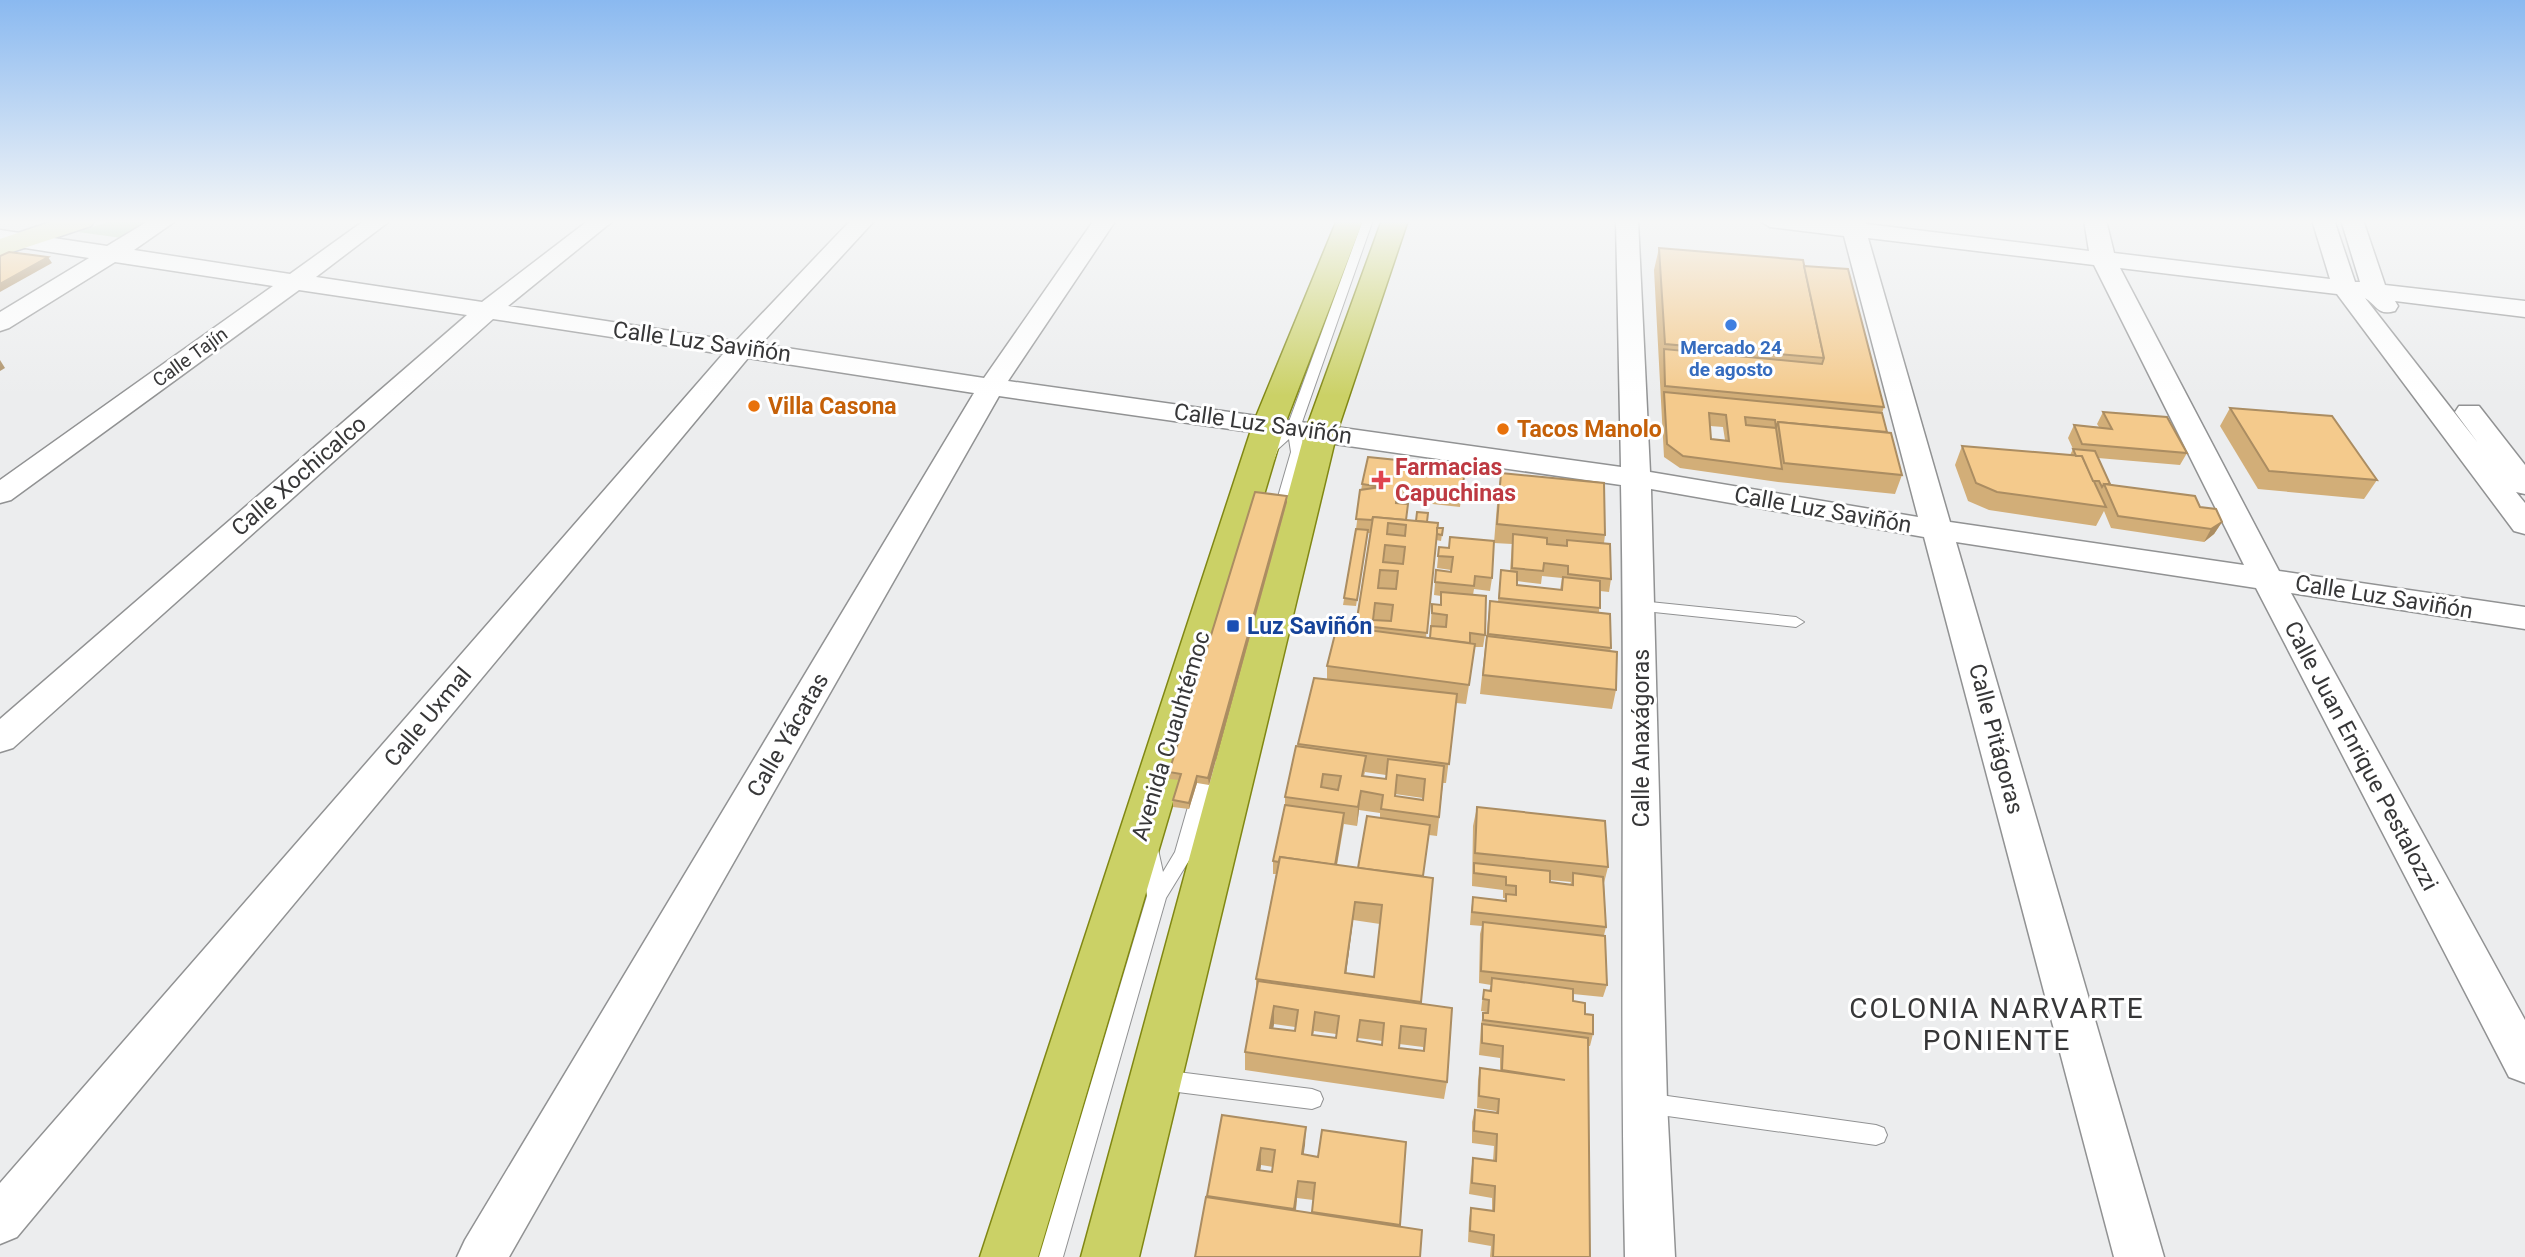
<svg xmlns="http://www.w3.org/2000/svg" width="2525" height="1257" viewBox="0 0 2525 1257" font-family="Roboto,sans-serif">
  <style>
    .green { fill: #b4d4ab }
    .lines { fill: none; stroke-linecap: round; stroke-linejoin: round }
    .lane-casing { stroke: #919293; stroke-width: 2 }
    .street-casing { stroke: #919293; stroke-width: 3 }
    .secondary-casing { stroke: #919293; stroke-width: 3 }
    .primary-casing { stroke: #808714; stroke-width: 3 }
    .lane { fill: #fff; fill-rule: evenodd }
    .street { fill: #fff; fill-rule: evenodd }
    .secondary { fill: #e5e8b2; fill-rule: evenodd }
    .primary { fill: #cbd166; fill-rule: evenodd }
    .wall { fill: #d2ae78; fill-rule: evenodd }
    .shaded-wall { fill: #ab8d62 }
    .building { fill: #f4ca8c; stroke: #ab8d62; stroke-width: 2; fill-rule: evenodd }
    .shop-dot { fill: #3f7fe0; stroke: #fff; stroke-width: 2.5 }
    .food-dot { fill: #e8710a; stroke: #fff; stroke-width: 2.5 }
    .health-dot { fill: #e0444e; stroke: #fff; stroke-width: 2.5 }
    .transit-dot { fill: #1a4fb4; stroke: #fff; stroke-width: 2.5 }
    .labels { text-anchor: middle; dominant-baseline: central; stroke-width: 6; stroke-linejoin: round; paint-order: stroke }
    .far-shop-label { font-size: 19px; font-weight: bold; fill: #366cbe; stroke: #fff }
    .far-street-label { font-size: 19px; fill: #373738; stroke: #fff }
    .street-label { font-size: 23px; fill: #373738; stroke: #fff }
    .food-label { font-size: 23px; font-weight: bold; fill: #c56008; stroke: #fff; text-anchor: start }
    .health-label { font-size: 23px; font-weight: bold; fill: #be3a42; stroke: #fff; text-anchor: start }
    .transit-label { font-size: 23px; font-weight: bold; fill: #164399; stroke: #fff; text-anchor: start }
    .near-neighbourhood-label { font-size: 28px; letter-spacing: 2px; fill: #373738; stroke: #fff }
  </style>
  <rect width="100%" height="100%" fill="#ecedee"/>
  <polygon class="green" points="113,220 148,220 122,238 78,232"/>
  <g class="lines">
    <defs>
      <g id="lane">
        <polygon points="1363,220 1373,220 1300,428 1305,452 1287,514 1280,518 1275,517 1273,514 1291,452 1289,439 1278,449 1274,460 1264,460 1262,457 1267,445 1287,427"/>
        <polygon points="1640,601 1796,617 1804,622 1796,627 1635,610 1632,606 1635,602"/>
        <polygon points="1209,758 1215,760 1218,765 1193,854 1166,898 1063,1257 1039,1257 1147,896 1141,850 1143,845 1150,843 1157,845 1163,872 1175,852 1200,765 1203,760"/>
        <polygon points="1162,1070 1312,1089 1320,1092 1323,1099 1320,1106 1312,1109 1162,1090 1154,1087 1151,1080 1154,1073"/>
        <polygon points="1646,1093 1876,1125 1884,1128 1887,1135 1884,1142 1876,1145 1646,1113 1638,1110 1635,1103 1638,1096"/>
      </g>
      <path id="street" d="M 150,220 L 177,220 L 134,250 L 290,274 L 365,220 L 391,220 L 316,277 L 482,302 L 589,220 L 614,220 L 508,306 L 736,341 L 851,220 L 875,220 L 761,344 L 984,378 L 1094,220 L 1116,220 L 1008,381 L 1621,467 L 1616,220 L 1638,220 L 1650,472 L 1918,517 L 1844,236 L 1770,227 L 1759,220 L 1866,220 L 1866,224 L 2089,251 L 2084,220 L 2106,220 L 2114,253 L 2330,279 L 2312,220 L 2334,220 L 2355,282 L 2360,282 L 2341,220 L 2363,220 L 2385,285 L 2525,301 L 2525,317 L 2395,301 L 2398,306 L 2395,311 C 2377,316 2377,305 2365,298 L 2478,443 L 2455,412 L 2459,406 L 2479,406 L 2525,465 L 2525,494 L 2516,492 L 2525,503 L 2525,534 L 2514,531 L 2337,294 L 2120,268 L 2279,571 L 2525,607 L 2525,629 L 2291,593 L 2525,1020 L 2525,1083 L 2509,1077 L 2256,588 L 1956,542 L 2164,1257 L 2114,1257 L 1924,537 L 1651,489 L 1667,1102 L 1675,1257 L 1625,1257 C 1619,1000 1626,742 1621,485 L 999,396 L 509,1257 L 457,1257 L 465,1240 L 974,393 L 748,358 L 17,1237 L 0,1244 L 0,1183 L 723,354 L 493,319 L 13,748 L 0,752 L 0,719 L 467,315 L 299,290 L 11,500 L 0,503 L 0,480 L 273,286 L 115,262 L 9,328 L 0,331 L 0,312 L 89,258 L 0,244 L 0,230 L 107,246 ZM 1868,238 L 2094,265 L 2244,565 L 1950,522 Z"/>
      <polygon id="secondary" points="56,220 95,220 91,226 0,256 0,239"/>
      <g id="primary">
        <polygon points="1337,220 1363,220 1285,424 1038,1257 980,1257 1253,424"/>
        <polygon points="1382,220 1408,220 1337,432 1139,1257 1081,1257 1305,432"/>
      </g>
    </defs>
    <use href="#lane" class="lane-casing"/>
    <use href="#street" class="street-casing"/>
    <use href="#secondary" class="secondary-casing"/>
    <use href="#primary" class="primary-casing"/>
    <use href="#lane" class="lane"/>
    <use href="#street" class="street"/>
    <use href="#secondary" class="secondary"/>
    <use href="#primary" class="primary"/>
  </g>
  <g class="wall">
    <path d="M 1659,248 L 1804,266 L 1884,407 L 1882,413 L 1887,432 L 1902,475 L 1895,494 L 1778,482 L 1680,468 L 1664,457 L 1654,270 ZM 1710,426 L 1723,427 L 1725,440 L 1711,439 Z"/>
    <polygon points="2230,408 2377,480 2364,499 2258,489 2220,426"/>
    <polygon points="2103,412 2187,453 2180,465 2098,458 2110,484 2200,507 2222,522 2214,534 2204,542 2111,528 2104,511 2096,526 1989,510 1968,501 1955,465 1962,446 2070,455 2073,449 2068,438 2074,425 2099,427 2097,424"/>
    <path d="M 1465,467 L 1460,507 L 1396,500 L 1396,503 L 1406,520 L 1427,522 L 1437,528 L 1443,528 L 1441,541 L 1436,540 L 1426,638 L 1430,638 L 1432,604 L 1440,605 L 1441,596 L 1434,595 L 1436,570 L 1451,572 L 1451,570 L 1437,568 L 1439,547 L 1492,578 L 1490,591 L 1474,589 L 1473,595 L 1485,635 L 1483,647 L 1475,647 L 1466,704 L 1456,703 L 1446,783 L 1443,783 L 1437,836 L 1429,835 L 1423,876 L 1433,878 L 1421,1004 L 1447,1082 L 1444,1099 L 1245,1070 L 1245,1052 L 1256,992 L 1256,979 L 1276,874 L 1273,874 L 1273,861 L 1285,805 L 1285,797 L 1298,744 L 1327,680 L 1327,666 L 1355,628 L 1370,533 L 1368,533 L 1356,606 L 1343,605 L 1356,529 L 1362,484 ZM 1365,772 L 1386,775 L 1386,779 L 1364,776 ZM 1395,794 L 1423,798 L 1423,800 L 1395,796 ZM 1359,810 L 1380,813 L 1380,818 L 1358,868 L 1337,865 L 1344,824 L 1357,826 ZM 1353,920 L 1380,924 L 1374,977 L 1346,973 ZM 1274,1024 L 1295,1027 L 1295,1031 L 1273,1028 ZM 1314,1031 L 1336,1034 L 1336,1038 L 1313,1035 ZM 1358,1038 L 1382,1041 L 1382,1045 L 1357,1042 ZM 1399,1044 L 1423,1047 L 1423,1051 L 1399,1048 Z"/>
    <path d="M 1501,473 L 1605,535 L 1604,543 L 1611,579 L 1609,592 L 1600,591 L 1599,613 L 1611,648 L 1610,651 L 1616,690 L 1612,709 L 1480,694 L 1490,601 L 1498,602 L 1501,570 L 1510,571 L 1512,544 L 1494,543 L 1498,492 ZM 1542,576 L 1562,578 L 1560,590 L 1517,585 L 1517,581 L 1541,584 Z"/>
    <polygon points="1287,496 1287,502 1209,785 1197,783 1189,809 1173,807 1173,800 1179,780 1170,779 1169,772"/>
    <path d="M 1477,807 L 1608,867 L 1604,883 L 1606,927 L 1604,935 L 1607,985 L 1603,997 L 1573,994 L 1573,1001 L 1585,1014 L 1593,1034 L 1590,1046 L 1588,1046 L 1590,1257 L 1490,1257 L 1491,1246 L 1468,1242 L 1469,1219 L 1471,1208 L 1492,1211 L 1492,1198 L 1469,1194 L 1471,1170 L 1473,1158 L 1493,1161 L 1494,1146 L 1472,1143 L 1472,1122 L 1475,1110 L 1496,1113 L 1496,1111 L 1477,1108 L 1478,1080 L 1480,1068 L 1500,1071 L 1500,1058 L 1479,1055 L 1481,1025 L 1483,1013 L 1486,1013 L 1486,1012 L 1481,1011 L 1482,1002 L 1484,990 L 1489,991 L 1491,985 L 1479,983 L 1480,934 L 1482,926 L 1470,925 L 1471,910 L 1473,897 L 1504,901 L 1505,898 L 1503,898 L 1503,890 L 1472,886 L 1473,826 ZM 1550,880 L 1571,882 L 1570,885 L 1550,882 Z"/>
    <path d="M 1222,1115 L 1306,1127 L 1303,1155 L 1318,1157 L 1406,1142 L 1400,1227 L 1207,1198 ZM 1261,1165 L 1273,1167 L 1272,1172 L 1260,1170 ZM 1297,1198 L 1313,1200 L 1312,1213 L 1296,1211 Z"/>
  </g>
  <g class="shaded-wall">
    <polygon points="48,257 52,263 0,292 0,284"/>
    <polygon points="0,360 5,368 0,371"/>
    <polygon points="1287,496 1287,502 1209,785 1208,778"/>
    <polygon points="2222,522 2214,534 2204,542 2211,529"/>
    <polygon points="1197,776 1197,783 1189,809 1189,803"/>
    <polygon points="1361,791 1359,810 1357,826 1358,807"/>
    <polygon points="1344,813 1343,826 1334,882 1335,869"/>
    <polygon points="1355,902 1353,920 1344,991 1345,973"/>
    <polygon points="1274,1006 1274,1024 1270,1046 1270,1028"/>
    <polygon points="1306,1127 1305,1145 1301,1172 1302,1154"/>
    <polygon points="1261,1148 1261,1165 1258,1187 1257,1170"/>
    <polygon points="1298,1181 1297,1198 1294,1225 1294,1209"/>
  </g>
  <g class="building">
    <polygon points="1659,248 1803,260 1824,358 1665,344"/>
    <polygon points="9,252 48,257 0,284 0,256"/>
    <polygon points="1804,266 1848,269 1884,407 1665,386 1664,349 1822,364 1824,358"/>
    <path d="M 1664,392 L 1882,413 L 1887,432 L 1778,422 L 1776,428 L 1775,420 L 1745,417 L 1746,425 L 1776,428 L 1782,469 L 1683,456 L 1667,444 ZM 1709,413 L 1726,415 L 1729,441 L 1711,439 Z"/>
    <polygon points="2230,408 2332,416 2377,480 2269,471"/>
    <polygon points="2103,412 2167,417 2187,453 2082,444 2074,425 2112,429"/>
    <polygon points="1778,422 1891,433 1902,475 1784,463"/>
    <polygon points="1962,446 2082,456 2106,507 1997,492 1976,483"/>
    <polygon points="2073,449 2095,451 2110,484 2104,484 2102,487 2099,481 2093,481 2082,456 2076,456"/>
    <polygon points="1368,457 1465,467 1462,494 1397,488 1396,503 1408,504 1406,520 1373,517 1372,520 1356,519 1360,490 1381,487 1362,484"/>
    <polygon points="1501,473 1604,483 1605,535 1497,524"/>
    <polygon points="2104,484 2195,496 2200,507 2216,509 2222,522 2211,529 2118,516"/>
    <polygon points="1255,492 1287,496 1208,778 1197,776 1189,803 1173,800 1181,774 1169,772"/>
    <polygon points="1417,512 1428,513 1427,522 1416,521"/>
    <path d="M 1373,517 L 1438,523 L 1427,633 L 1356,625 ZM 1388,523 L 1406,525 L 1405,536 L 1387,534 ZM 1385,545 L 1405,547 L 1403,564 L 1383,562 ZM 1380,570 L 1398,571 L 1396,589 L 1378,588 ZM 1375,603 L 1393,605 L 1391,621 L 1373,620 Z"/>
    <polygon points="1437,528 1443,528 1442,535 1437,534"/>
    <polygon points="1356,529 1368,530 1357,600 1344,598"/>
    <polygon points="1513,534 1547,538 1547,544 1567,546 1567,540 1610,544 1611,579 1568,574 1568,566 1544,563 1543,571 1512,568"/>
    <polygon points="1450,537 1494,541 1492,578 1475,576 1474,586 1435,582 1436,570 1451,572 1453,557 1438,556 1439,547 1449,548"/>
    <polygon points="1501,570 1517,572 1517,585 1562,590 1563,577 1600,581 1600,608 1499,598"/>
    <polygon points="1441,592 1486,596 1485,635 1470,633 1470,643 1430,638 1431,626 1446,627 1447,615 1432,613 1432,604 1441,605"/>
    <polygon points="1490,601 1610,614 1611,648 1488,634"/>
    <polygon points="1337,626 1475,644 1469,685 1327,666"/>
    <polygon points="1487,636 1617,652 1616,690 1483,675"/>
    <polygon points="1314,678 1457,694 1449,764 1298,744"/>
    <path d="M 1296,746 L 1366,756 L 1362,776 L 1386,779 L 1388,759 L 1444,766 L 1439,817 L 1381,809 L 1383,795 L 1361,791 L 1358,807 L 1285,797 ZM 1323,774 L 1341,776 L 1338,790 L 1321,787 ZM 1397,775 L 1425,779 L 1423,800 L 1395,796 Z"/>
    <polygon points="1285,805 1344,813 1335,865 1280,857 1279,862 1273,861"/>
    <polygon points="1477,807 1605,821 1608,867 1475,853"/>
    <polygon points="1367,816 1430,825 1423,876 1358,868"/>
    <path d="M 1280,857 L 1433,878 L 1421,1002 L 1256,979 ZM 1355,902 L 1382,905 L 1374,977 L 1345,973 Z"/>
    <polygon points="1474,863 1550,871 1550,882 1573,885 1573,873 1603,877 1606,927 1472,912 1473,897 1506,901 1506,894 1516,895 1516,886 1506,885 1506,877 1474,873"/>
    <polygon points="1483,922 1605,936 1607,985 1481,971"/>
    <polygon points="1492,978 1573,989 1573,1001 1585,1003 1585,1014 1593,1015 1593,1034 1483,1020 1483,1013 1488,1013 1489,1000 1483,999 1484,990 1491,991"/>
    <path d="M 1258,981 L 1452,1008 L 1447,1082 L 1245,1052 ZM 1274,1006 L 1298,1010 L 1295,1031 L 1270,1028 ZM 1315,1012 L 1339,1016 L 1336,1038 L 1312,1035 ZM 1360,1020 L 1384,1023 L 1382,1045 L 1357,1041 ZM 1401,1026 L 1426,1029 L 1424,1051 L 1399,1048 Z"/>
    <polygon points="1482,1024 1588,1038 1590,1257 1493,1257 1494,1235 1470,1231 1471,1208 1494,1211 1495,1186 1472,1183 1473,1158 1496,1161 1497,1134 1474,1131 1475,1110 1498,1113 1499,1099 1479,1096 1480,1068 1565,1080 1502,1070 1503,1046 1482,1043"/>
    <path d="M 1222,1115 L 1306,1127 L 1302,1154 L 1318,1157 L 1322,1130 L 1406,1142 L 1400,1225 L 1312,1212 L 1315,1183 L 1298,1181 L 1294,1209 L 1207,1196 ZM 1261,1148 L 1275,1150 L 1272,1172 L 1257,1170 Z"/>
    <polygon points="1206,1197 1422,1230 1420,1257 1195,1257"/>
  </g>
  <linearGradient id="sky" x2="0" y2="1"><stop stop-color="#8ab9f0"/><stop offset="0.56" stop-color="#f6f7f7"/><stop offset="1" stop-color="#f6f7f7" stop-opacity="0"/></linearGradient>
  <rect width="2525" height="396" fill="url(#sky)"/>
  <circle class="shop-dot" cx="1731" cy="325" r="7"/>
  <g class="food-dot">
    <circle cx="754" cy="406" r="7"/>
    <circle cx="1503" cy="429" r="7"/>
  </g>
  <path class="health-dot" d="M1377.5 469.5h7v7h7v7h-7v7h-7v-7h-7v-7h7z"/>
  <rect class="transit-dot" x="1226" y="619" width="14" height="14" rx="3.5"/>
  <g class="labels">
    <g class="far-shop-label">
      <text x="1731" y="347">Mercado 24<tspan x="1731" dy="22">de agosto</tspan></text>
    </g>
    <g class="far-street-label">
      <text transform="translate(190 357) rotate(-36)">Calle Tajín</text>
    </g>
    <g class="street-label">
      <text transform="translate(702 342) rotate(8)">Calle Luz Saviñón</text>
      <text transform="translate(1263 424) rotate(8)">Calle Luz Saviñón</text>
      <text transform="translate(299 476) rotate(-41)">Calle Xochicalco</text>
      <text transform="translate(1823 510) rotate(10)">Calle Luz Saviñón</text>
      <text transform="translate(2384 597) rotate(9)">Calle Luz Saviñón</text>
      <text transform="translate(428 717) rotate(-50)">Calle Uxmal</text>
      <text transform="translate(788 735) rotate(-60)">Calle Yácatas</text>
      <text transform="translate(1171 736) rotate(-73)">Avenida Cuauhtémoc</text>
      <text transform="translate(1641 738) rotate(-90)">Calle Anaxágoras</text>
      <text transform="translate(1996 739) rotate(75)">Calle Pitágoras</text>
      <text transform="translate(2361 756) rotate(62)">Calle Juan Enrique Pestalozzi</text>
    </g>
    <g class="food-label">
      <text x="768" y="406">Villa Casona</text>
      <text x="1517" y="429">Tacos Manolo</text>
    </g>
    <g class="health-label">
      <text x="1395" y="467">Farmacias<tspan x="1395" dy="26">Capuchinas</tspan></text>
    </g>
    <g class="transit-label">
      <text x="1247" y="626">Luz Saviñón</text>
    </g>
    <g class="near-neighbourhood-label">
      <text x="1997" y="1008">COLONIA NARVARTE<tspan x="1997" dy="32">PONIENTE</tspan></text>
    </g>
  </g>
</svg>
